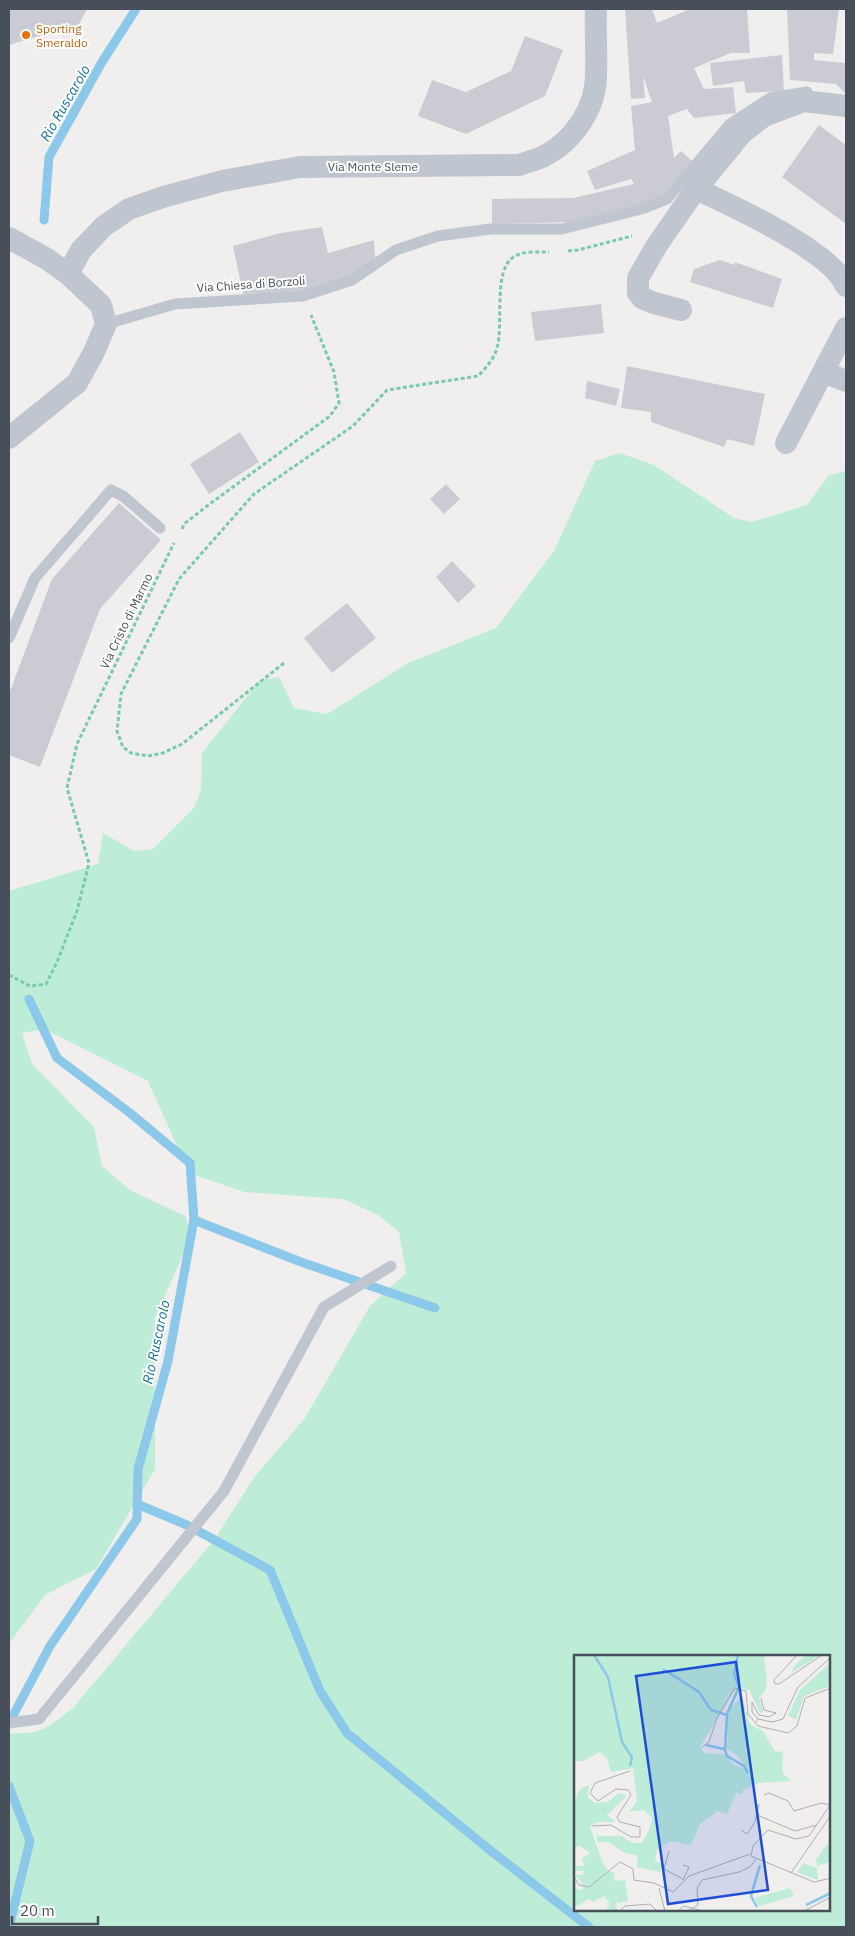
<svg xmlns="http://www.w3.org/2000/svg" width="855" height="1936" viewBox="0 0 855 1936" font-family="'IBM Plex Sans',sans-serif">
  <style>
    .green { fill: #beedd7; fill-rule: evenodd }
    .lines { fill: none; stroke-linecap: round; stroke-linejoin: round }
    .stream { stroke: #8cc8e9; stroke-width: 9 }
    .building { fill: #cbccd3 }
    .path { stroke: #77caad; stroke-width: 3; stroke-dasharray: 4 2.5; stroke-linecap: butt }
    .lane { stroke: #bfc6d0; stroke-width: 11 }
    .street { stroke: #bfc6d0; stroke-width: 22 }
    .food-dot { fill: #e8710a; stroke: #fff; stroke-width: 2 }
    .labels { text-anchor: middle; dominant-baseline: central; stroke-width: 4; stroke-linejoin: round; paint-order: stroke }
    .food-label { font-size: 12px; fill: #c56008; stroke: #fff; text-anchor: start }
    .street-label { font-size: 12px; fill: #474f5b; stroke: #fff }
    .water-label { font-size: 14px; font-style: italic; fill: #1170a3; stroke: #fff }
    .inset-river { fill: none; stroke: #8cc8e9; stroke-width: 2.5 }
    .inset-road { fill: none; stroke: #adaeb3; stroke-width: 1 }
    .view { fill: #1d4ed8; fill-opacity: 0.15; stroke: #1d4ed8; stroke-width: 2.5 }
    .inset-edge { fill: none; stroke: #474f5b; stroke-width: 2.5 }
  </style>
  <rect width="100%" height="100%" fill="#f1eeee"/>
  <path class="green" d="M 620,453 L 654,465 L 734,518 L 752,522 L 807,505 L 829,475 L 846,471 L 846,1927 L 9,1927 L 9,1733 C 42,1735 48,1727 73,1708 L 214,1540 L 255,1476 L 305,1418 L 370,1306 L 406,1273 L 399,1232 L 378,1215 L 343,1199 L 244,1192 L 189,1173 L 148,1081 L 44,1029 L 22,1033 L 32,1064 L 94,1127 L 102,1166 L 130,1190 L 185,1216 L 192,1234 L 155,1318 L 155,1469 L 96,1569 L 45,1595 L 11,1641 L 9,1641 L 9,891 L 98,864 L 103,833 L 134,851 L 153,849 L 194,808 L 201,790 L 202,753 L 260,680 L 279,677 L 294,708 L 327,714 L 408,663 L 496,628 L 554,551 L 595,461 ZM 575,1656 L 829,1656 L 829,1910 L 575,1910 Z"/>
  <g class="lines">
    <g class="stream">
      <polyline points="44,220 49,157 102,62 136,9"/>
      <polyline points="194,1220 301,1262 435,1308"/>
      <polyline points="137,1504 187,1525 270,1570 320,1691 347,1733 491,1851 589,1927"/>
      <polyline points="9,1723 50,1646 137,1519 138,1469 168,1361 194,1220 190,1163 130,1113 57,1058 29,999"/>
      <polyline points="9,1786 30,1841 9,1927"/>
    </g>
  </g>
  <g class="building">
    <polygon points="17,9 87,9 79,24 9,45 9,11"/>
    <polygon points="625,9 652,9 657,23 690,9 747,9 750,53 731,53 694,68 704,89 733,87 736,113 694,118 687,109 668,116 674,158 681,151 693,162 663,198 572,222 492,224 492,199 573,198 634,184 631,179 595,190 587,171 635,150 631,106 652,102 643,76 645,98 631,99"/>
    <polygon points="787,9 839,9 833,54 814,53 814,60 846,63 846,94 836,84 790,80"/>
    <polygon points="525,36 563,50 545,96 466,134 418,116 432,80 466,92 511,71"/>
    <polygon points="782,55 784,91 746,93 744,81 713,86 710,63"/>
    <polygon points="819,125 846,145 846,224 782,177"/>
    <polygon points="322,227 328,253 374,240 375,259 350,278 334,284 295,292 243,294 233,246 281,233"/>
    <polygon points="720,260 735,265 735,262 782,279 773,308 690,282 694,269"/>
    <polygon points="601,304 604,333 535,341 531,312"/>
    <polygon points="627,366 765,394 754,446 727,439 724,447 651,422 651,412 621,408"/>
    <polygon points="587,381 620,389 616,406 585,398"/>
    <polygon points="240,432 259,462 209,494 190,464"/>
    <polygon points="446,484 460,499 444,514 430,499"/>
    <polygon points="119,503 161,540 100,609 40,767 9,755 9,694 52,579"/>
    <polygon points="452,561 476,586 458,603 436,577"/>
    <polygon points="347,603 376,638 332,673 304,638"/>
  </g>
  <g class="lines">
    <g class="path">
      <polyline points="568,251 578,250 632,236"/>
      <polyline points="182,529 184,524 207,506 330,416 339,403 334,372 311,315"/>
      <path d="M 284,663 L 182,744 L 163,753 L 148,756 L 131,753 L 123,747 L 117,731 L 121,694 L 179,579 L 254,494 L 353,426 L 387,390 L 478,376 C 486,368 494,359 497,348 C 504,325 492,268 515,256 C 524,251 538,252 549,252"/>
      <polyline points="9,975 30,986 46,984 57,962 77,911 89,863 67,788 77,744 174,543"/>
    </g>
    <g class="lane">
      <polyline points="106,324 175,304 303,296 352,280 396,250 438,236 490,229 562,229 645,208 667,199 730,124 770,98 807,92"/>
      <polyline points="9,638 35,578 111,490 123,496 160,528"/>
      <polyline points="9,1723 39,1719 224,1491 324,1307 391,1266"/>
    </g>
    <g class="street">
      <path d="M 696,189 C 731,205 831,251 846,286"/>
      <polyline points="9,238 47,259 68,274 101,305 106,324 94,352 77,383 9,438"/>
      <path d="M 68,274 L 81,250 L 104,226 L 129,209 L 163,197 L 222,181 L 300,167 L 519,165 C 527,162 537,160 544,156 C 574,141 596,107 596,75 C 597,53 595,31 596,9"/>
      <polyline points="681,310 654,303 642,298 638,293 638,278 657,245 696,189 742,133 764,116 804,101 846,106"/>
      <polyline points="823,372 846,381"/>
      <polyline points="786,443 846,328"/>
    </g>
  </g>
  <circle class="food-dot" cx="26" cy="35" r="5"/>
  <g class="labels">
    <g class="food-label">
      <text x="36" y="28">Sporting<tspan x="36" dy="14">Smeraldo</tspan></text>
    </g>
    <g class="street-label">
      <text x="373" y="166">Via Monte Sleme</text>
      <text transform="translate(251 284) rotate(-4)">Via Chiesa di Borzoli</text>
      <text transform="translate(126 621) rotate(-64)">Via Cristo di Marmo</text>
    </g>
    <g class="water-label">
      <text transform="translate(65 103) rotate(-60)">Rio Ruscarolo</text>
      <text transform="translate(156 1342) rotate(-78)">Rio Ruscarolo</text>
    </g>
  </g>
  <g transform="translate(574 1655)">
    <rect width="256" height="256" fill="#f1eeee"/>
    <path d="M 0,0 L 197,0 L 190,2 L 193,25 L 191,36 L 185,42 L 189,57 L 186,58 L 175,35 L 162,32 L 126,92 L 130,98 L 153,100 L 159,110 L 174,114 L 163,100 L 151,93 L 154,83 L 152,65 L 157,52 L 168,42 L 176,69 L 189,76 L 201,96 L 209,97 L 208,117 L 217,126 L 185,128 L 169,135 L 168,139 L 162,138 L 153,159 L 144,156 L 126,169 L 117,190 L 97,186 L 83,195 L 81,206 L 89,209 L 86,217 L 63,212 L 64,201 L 49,197 L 34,187 L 23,187 L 23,178 L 25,181 L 48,181 L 58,188 L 68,188 L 76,173 L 78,163 L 70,155 L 55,157 L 63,146 L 59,113 L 37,117 L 33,103 L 26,97 L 9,106 L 0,106 ZM 232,0 L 246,0 L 217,18 L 220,11 ZM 256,8 L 256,31 L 230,41 L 222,64 L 214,61 L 226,35 ZM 15,130 L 14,143 L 21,148 L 33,147 L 45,138 L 53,141 L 33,160 L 42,167 L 24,167 L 16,171 L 27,204 L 34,216 L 40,218 L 43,256 L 24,256 L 32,255 L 36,249 L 30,241 L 19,247 L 15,244 L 0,253 L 0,233 L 8,235 L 10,231 L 1,220 L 9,220 L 10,216 L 0,216 L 0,211 L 10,211 L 8,204 L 16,198 L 6,191 L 0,192 L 0,148 L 6,134 ZM 253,189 L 256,190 L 256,207 L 243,211 L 242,205 ZM 229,208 L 243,213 L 244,225 L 223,217 ZM 51,225 L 54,246 L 43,248 L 40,226 ZM 216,233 L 220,241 L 185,251 L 181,243 Z" fill="#beedd7"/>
    <path class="inset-river" d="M 20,0 L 34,22 L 48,87 L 58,102 L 56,111M 164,0 L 160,19 L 165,32 L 153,59 L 151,95 L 153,101 L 170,111 L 174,118M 89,14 L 125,37 L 137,55 L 153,60M 132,90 L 150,94M 232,250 L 257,238M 183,252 L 177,241 L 186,210"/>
    <path class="inset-road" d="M 223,0 L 200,25 L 201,29 L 205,29 L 248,0M 184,64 L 178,57 L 178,47 L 185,60 L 195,62 L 202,58 L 190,55 L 187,43M 182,67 L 184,64 L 198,67 L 209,64 L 224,32 L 257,2M 128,92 L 135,87 L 143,63 L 161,33 L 172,36 L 174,59 L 184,71 L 214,78 L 223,71 L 231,43 L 257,33M 190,140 L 195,138 L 214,146 L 220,156 L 247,148 L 256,150 L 235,181 L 222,184 L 194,175 L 179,191 L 177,201 L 240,227 L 257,223M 183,160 L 221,176 L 243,170M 18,171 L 37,170 L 57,182 L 66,182 L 66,172 L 46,167 L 43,162 L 57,140 L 54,135 L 42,134 L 24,146 L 16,138 L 21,128 L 56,116M 167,175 L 173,179 L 181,167 L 185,149M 95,196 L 90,214 L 109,224M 217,218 L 257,160M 0,222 L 5,230 L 15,232 L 46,207 L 59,214 L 60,225 L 80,228 L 99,237 L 115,221 L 176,199M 109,225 L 115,212 L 109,210M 85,233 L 91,256M 46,256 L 51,251 L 76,249 L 83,256M 104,256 L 110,251 L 128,256M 114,256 L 124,250 L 123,233 L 128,225 L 165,217 L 176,212 L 182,204M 230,256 L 257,242"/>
    <path class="view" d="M 162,7 L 194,235 L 94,249 L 62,21 Z"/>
    <rect width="256" height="256" class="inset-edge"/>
  </g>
  <rect width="855" height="1936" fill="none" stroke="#474f5b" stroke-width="20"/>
  <path d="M12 1916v8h86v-8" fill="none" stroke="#474f5b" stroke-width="2.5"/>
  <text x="20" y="1916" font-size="15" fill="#474f5b" stroke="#ffffff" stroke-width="4" paint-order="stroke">20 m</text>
</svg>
